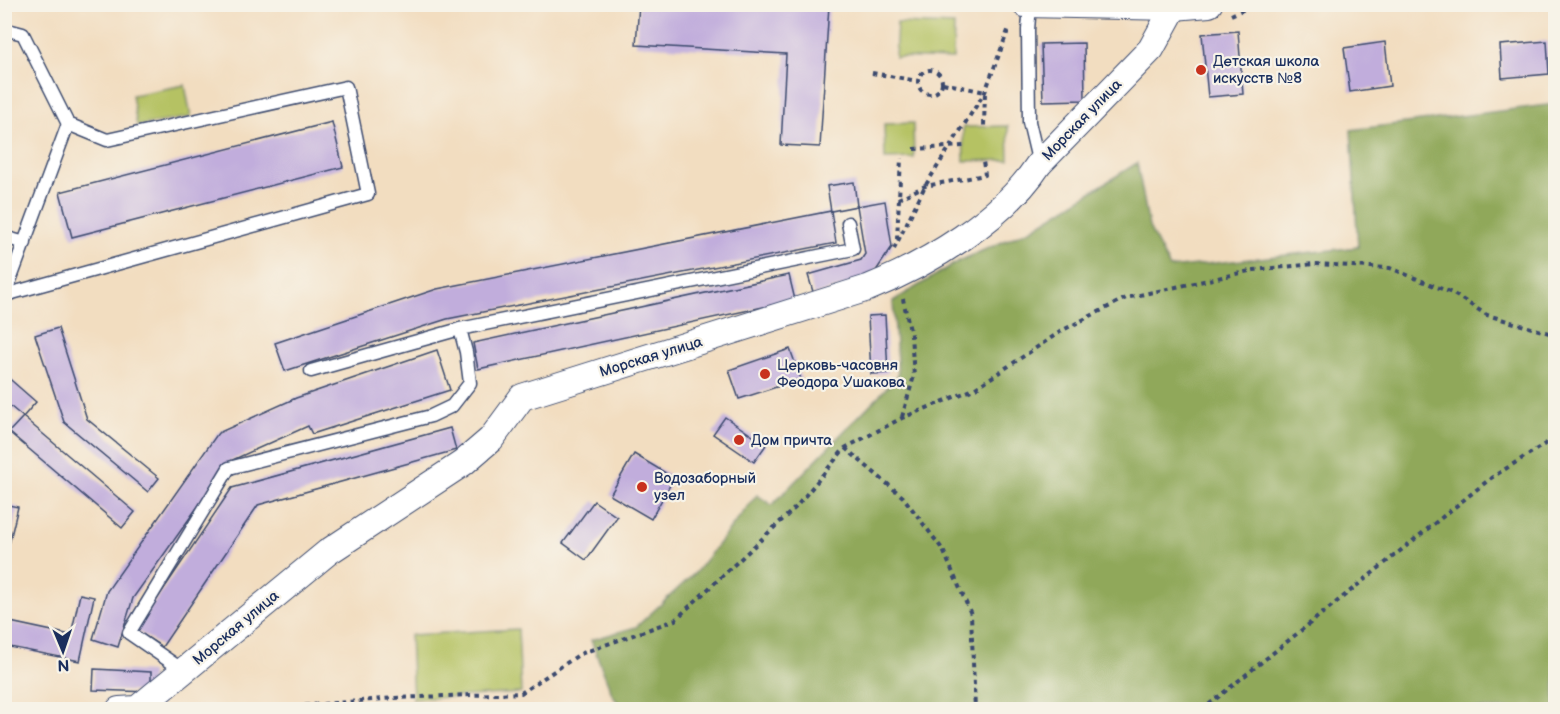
<svg xmlns="http://www.w3.org/2000/svg" width="1560" height="714" viewBox="0 0 1560 714" font-family="'Balsamiq Sans',sans-serif">
  <style>
    .green { fill: #b5c264; stroke: #687861; stroke-width: 1.5 }
    .forest { fill: #90a85a; stroke: #566c5c; stroke-width: 1.5 }
    .building { fill: #c1addc }
    .lines { fill: none; stroke-linecap: round; stroke-linejoin: round }
    .service-casing { stroke: #3b496d; stroke-width: 15 }
    .minor-casing { stroke: #3b496d; stroke-width: 28 }
    .path { stroke: #3b496d; stroke-width: 4; stroke-dasharray: 4.5 4.5; stroke-linecap: butt }
    .service { stroke: #fff; stroke-width: 12 }
    .minor { stroke: #fff; stroke-width: 26 }
    .poi-dot { fill: #c8321e; stroke: #f7f3e8; stroke-width: 2 }
    .labels { text-anchor: middle; dominant-baseline: central; stroke-width: 4.5; stroke-linejoin: round; paint-order: stroke }
    .poi-label { font-size: 15px; fill: #1b2f5e; stroke: #f7f3e8; text-anchor: start }
    .street-label { font-size: 15px; fill: #1b2f5e; stroke: #f7f3e8 }
  </style>
  <rect width="100%" height="100%" fill="#f7f3e8"/>
  <filter id="ink" filterUnits="userSpaceOnUse"><feTurbulence type="fractalNoise" baseFrequency=".0167" numOctaves="2"/><feDisplacementMap in="SourceGraphic" scale="12" xChannelSelector="R" yChannelSelector="G"/><feConvolveMatrix kernelMatrix="1 2 1 2 8 2 1 2 1" color-interpolation-filters="sRGB"/></filter>
  <filter id="wash" filterUnits="userSpaceOnUse"><feTurbulence type="fractalNoise" baseFrequency=".008" numOctaves="4" result="noise"/><feDisplacementMap in="SourceGraphic" scale="24" xChannelSelector="R" yChannelSelector="G"/><feGaussianBlur stdDeviation="1.35" result="paint"/><feColorMatrix in="noise" values="0 0 0 0 0 0 0 0 0 0 0 0 0 0 0 0 0 1.4 0 .05"/><feComposite in="paint" operator="in"/></filter>
  <g filter="url(#wash)">
    <rect width="100%" height="100%" fill="#f2ddc0"/>
    <g class="green">
      <polygon points="897,23 954,25 953,59 895,57"/>
      <polygon points="185,85 191,117 137,126 132,95"/>
      <polygon points="913,123 914,158 885,159 884,124"/>
      <polygon points="1008,126 1009,160 964,161 963,127"/>
      <polygon points="518,629 521,693 413,699 410,635"/>
    </g>
    <polygon class="forest" points="1555,104 1555,709 622,709 612,694 591,640 636,627 696,572 757,495 772,505 898,376 893,301 959,261 1032,229 1137,163 1149,227 1170,268 1358,247 1351,130"/>
    <g id="blocks">
      <g class="building">
        <polygon points="639,4 829,5 820,147 781,145 786,54 636,45"/>
        <polygon points="1238,31 1243,94 1208,97 1202,34"/>
        <polygon points="1547,41 1549,74 1502,78 1500,45"/>
        <polygon points="1385,42 1390,86 1350,92 1344,48"/>
        <polygon points="1084,43 1085,100 1043,101 1041,44"/>
        <polygon points="332,122 343,167 72,237 60,192"/>
        <polygon points="854,182 857,206 885,201 892,247 871,278 814,295 808,275 861,260 865,254 857,206 831,211 827,186"/>
        <polygon points="831,211 836,243 447,319 285,371 275,343 437,289"/>
        <polygon points="789,275 795,300 478,369 473,343"/>
        <polygon points="885,315 888,373 871,374 868,316"/>
        <polygon points="58,328 87,419 159,478 148,492 64,422 35,335"/>
        <polygon points="790,349 801,379 739,399 729,370"/>
        <polygon points="437,350 450,390 312,434 308,426 230,461 133,598 118,647 93,639 107,591 218,433 296,398"/>
        <polygon points="4,374 36,402 23,417 135,512 122,528 9,432 23,417 4,401"/>
        <polygon points="725,417 766,445 754,462 713,434"/>
        <polygon points="450,428 456,450 258,505 162,647 136,630 232,488"/>
        <polygon points="634,454 674,478 651,519 610,495"/>
        <polygon points="594,501 617,517 586,560 563,543"/>
        <polygon points="4,504 18,507 5,561 4,561"/>
        <polygon points="80,594 94,597 80,661 5,646 10,622 71,635"/>
        <polygon points="94,669 151,672 151,692 93,690"/>
      </g>
    </g>
  </g>
  <g filter="url(#ink)">
    <use href="#blocks" fill-opacity="0" stroke="#3b496d" stroke-width="1.5"/>
    <g class="lines">
      <defs>
        <g id="service">
          <polyline points="1030,5 1028,30 1029,122 1039,164"/>
          <polyline points="4,29 23,34 68,124"/>
          <polyline points="4,237 25,243"/>
          <polyline points="4,297 68,124 107,140 346,87 368,194 5,295"/>
          <polyline points="311,371 460,329"/>
          <polyline points="184,671 129,633 229,468 431,416 452,406 470,383 466,352 460,329 853,249 848,223"/>
        </g>
        <g id="minor">
          <polyline points="1025,4 1174,7 1209,4"/>
          <path d="M 119,710 L 137,709 L 328,552 L 463,463 L 491,439 L 522,397 L 868,288 C 928,264 1003,219 1039,164 L 1151,49 L 1174,7"/>
        </g>
      </defs>
      <use href="#service" class="service-casing"/>
      <use href="#minor" class="minor-casing"/>
      <g class="path">
        <polyline points="1231,15 1256,4"/>
        <circle cx="930" cy="82" r="12"/>
        <polyline points="872,73 918,81"/>
        <polyline points="943,83 985,92 984,126"/>
        <polyline points="914,149 964,146"/>
        <polyline points="898,199 925,186 985,175 983,161"/>
        <polyline points="897,239 901,158"/>
        <polyline points="894,249 925,186 985,92 1009,28"/>
        <polyline points="902,417 914,376 911,335 903,299"/>
        <polyline points="845,448 903,497 943,550 971,614 975,710"/>
        <polyline points="251,710 395,698 521,693 580,654 675,620 795,508 845,448 902,418 974,389 1063,330 1126,298 1254,270 1314,264 1390,268 1452,293 1487,315 1556,335"/>
        <polyline points="1202,710 1491,478 1556,437"/>
      </g>
      <use href="#service" class="service"/>
      <use href="#minor" class="minor"/>
    </g>
  </g>
  <g class="poi-dot">
    <circle cx="1201" cy="70" r="6"/>
    <circle cx="765" cy="374" r="6"/>
    <circle cx="739" cy="440" r="6"/>
    <circle cx="642" cy="487" r="6"/>
  </g>
  <g class="labels">
    <g class="poi-label">
      <text x="1213" y="61">Детская школа<tspan x="1213" dy="17">искусств №8</tspan></text>
      <text x="777" y="365">Церковь-часовня<tspan x="777" dy="17">Феодора Ушакова</tspan></text>
      <text x="751" y="440">Дом причта</text>
      <text x="654" y="478">Водозаборный<tspan x="654" dy="17">узел</tspan></text>
    </g>
    <g class="street-label">
      <text transform="translate(1082 120) rotate(-46)">Морская улица</text>
      <text transform="translate(651 357) rotate(-17)">Морская улица</text>
      <text transform="translate(236 628) rotate(-40)">Морская улица</text>
    </g>
  </g>
  <rect width="1560" height="714" fill="none" stroke="#f7f3e8" stroke-width="24"/>
  <g transform="translate(63 651) rotate(178)" stroke="#f7f3e8" stroke-width="4.5" paint-order="stroke">
  <path d="M0-4.5L10 22L0 15L-10 22Z" fill="#1b2f5e"/>
  <text y="-9" font-size="16" font-weight="bold" text-anchor="middle" fill="#1b2f5e">N</text>
  </g>
</svg>
